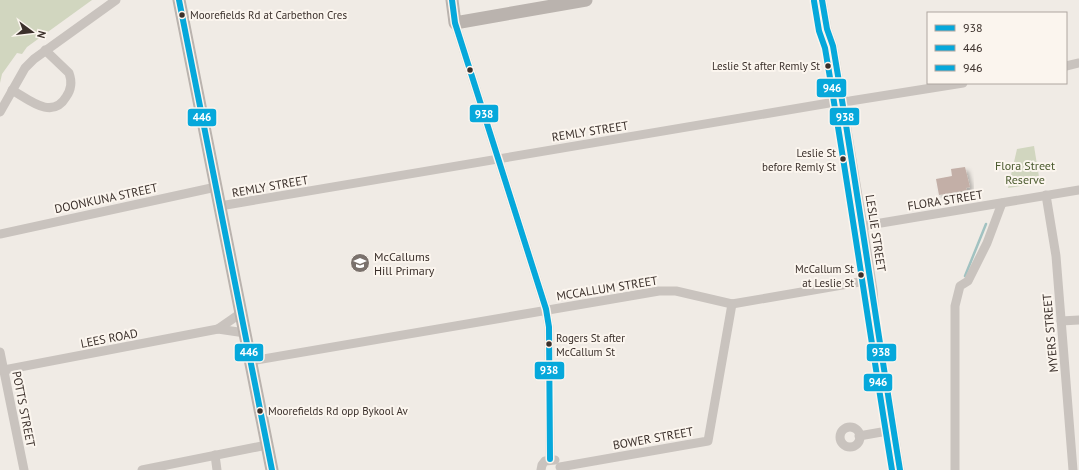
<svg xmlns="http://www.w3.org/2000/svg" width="1079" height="470" viewBox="0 0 1079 470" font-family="'PT Sans',sans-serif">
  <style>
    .green { fill: #d1d6bf }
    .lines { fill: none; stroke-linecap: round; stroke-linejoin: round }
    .stream { stroke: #a1c2c1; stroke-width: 2.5 }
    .building { fill: #c3afa7; filter: url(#shadow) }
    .street { stroke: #c9c3be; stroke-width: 9 }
    .secondary { stroke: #bab3ae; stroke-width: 13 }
    .bus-1-casing { stroke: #fbf5ee; stroke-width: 9 }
    .bus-2-casing { stroke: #fbf5ee; stroke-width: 9 }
    .bus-3-casing { stroke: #fbf5ee; stroke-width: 9 }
    .bus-1 { stroke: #06a8db; stroke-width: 6 }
    .bus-2 { stroke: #06a8db; stroke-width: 6 }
    .bus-3 { stroke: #06a8db; stroke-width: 6 }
    .bus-dot { fill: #3b302b; stroke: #fbf5ee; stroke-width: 1.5 }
    .labels { text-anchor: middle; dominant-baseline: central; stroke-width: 4; stroke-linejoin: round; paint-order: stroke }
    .bus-label { font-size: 11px; fill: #3b302b; stroke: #fbf5ee; text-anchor: start }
    .street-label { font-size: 12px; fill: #3b302b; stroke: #fbf5ee }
    .park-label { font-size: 12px; fill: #4a5a2e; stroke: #fbf5ee }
    .poi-label { font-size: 12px; fill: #3b302b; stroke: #fbf5ee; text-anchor: start }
    .line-badge { stroke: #fbf5ee; stroke-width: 1.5 }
    .badge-label { font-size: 11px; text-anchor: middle; font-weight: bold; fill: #fff }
  </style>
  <defs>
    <filter id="shadow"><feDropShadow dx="3.5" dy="3.5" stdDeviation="2" flood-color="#0004"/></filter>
  </defs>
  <rect width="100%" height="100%" fill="#f0ebe5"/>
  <g class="green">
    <polygon points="0,0 92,0 27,47 22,54 17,53 2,74 0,83"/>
    <polygon points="1034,146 1040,183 1008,188 1017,149"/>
  </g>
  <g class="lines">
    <polyline class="stream" points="965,276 986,224"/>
  </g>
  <polygon class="building" points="965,167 970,187 966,188 967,190 939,195 936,179 952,176 951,169"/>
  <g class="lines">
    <g class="street">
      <polyline points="822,0 827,29 833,46 863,226 873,290 875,316 900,470"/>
      <polyline points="455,23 546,309 549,327 550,459"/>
      <polyline points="1066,66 1079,63"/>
      <path d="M 12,90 C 27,98 52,121 66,97 C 71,90 72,81 69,73 L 45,50"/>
      <polyline points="0,112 25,68 34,59 116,0"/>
      <polyline points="1046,195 1056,256 1073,470"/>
      <polyline points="220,206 835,102 850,101 963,83"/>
      <polyline points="863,226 1079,190"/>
      <polyline points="0,234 216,187"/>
      <polyline points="1061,321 1079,320"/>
      <polyline points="218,329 241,313"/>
      <polyline points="0,352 24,470"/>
      <polyline points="251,361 659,291 676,291 732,304 871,280"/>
      <polyline points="4,370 218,329 245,333"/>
      <circle cx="850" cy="437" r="10"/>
      <polyline points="859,436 893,430"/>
      <polyline points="215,455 217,470"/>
      <polyline points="560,467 708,441 732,304"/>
      <polyline points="142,470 267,445"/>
      <polyline points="541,470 542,465 545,461 555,460"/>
      <polyline points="955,470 955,306 960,286 968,281 987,243 1002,203"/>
    </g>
    <g class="secondary">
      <polyline points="179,0 272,470"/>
      <polyline points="452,0 455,23 586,0"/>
    </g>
    <defs>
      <g id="bus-1">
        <polyline points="452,0 455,23 546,309 549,327 550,459"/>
        <path d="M 822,0 L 827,29 L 833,46 C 857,187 877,329 900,470"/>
      </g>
      <polyline id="bus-2" points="179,0 272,470"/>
      <path id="bus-3" d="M 814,1 L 819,31 L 825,48 C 849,189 869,329 892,470"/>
    </defs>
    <use href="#bus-1" class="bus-1-casing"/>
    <use href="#bus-2" class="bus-2-casing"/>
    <use href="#bus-3" class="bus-3-casing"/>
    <use href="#bus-1" class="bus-1"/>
    <use href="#bus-2" class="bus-2"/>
    <use href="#bus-3" class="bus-3"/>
  </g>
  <defs>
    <symbol id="school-disc" viewBox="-11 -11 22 22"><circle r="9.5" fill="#7a716c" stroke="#fbf5ee"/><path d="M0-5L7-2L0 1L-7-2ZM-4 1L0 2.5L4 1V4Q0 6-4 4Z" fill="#fff"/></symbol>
  </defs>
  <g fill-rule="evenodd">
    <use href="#school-disc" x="349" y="252" width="22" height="22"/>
  </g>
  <g class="bus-dot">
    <circle cx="182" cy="15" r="3.5"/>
    <circle cx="828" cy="66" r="3.5"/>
    <circle cx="470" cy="70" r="3.5"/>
    <circle cx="843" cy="159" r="3.5"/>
    <circle cx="861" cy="275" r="3.5"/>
    <circle cx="549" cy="344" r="3.5"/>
    <circle cx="260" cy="411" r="3.5"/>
  </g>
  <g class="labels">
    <g class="bus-label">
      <text x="190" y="15">Moorefields Rd at Carbethon Cres</text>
      <text x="820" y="66" text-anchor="end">Leslie St after Remly St</text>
      <text x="836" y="153" text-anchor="end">Leslie St<tspan x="836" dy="14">before Remly St</tspan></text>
      <text x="854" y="269" text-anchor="end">McCallum St<tspan x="854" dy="14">at Leslie St</tspan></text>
      <text x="556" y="338">Rogers St after<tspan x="556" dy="14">McCallum St</tspan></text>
      <text x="268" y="411">Moorefields Rd opp Bykool Av</text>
    </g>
    <g class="street-label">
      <text transform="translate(590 131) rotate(-9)">REMLY STREET</text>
      <text transform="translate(270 186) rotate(-10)">REMLY STREET</text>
      <text transform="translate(106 198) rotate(-12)">DOONKUNA STREET</text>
      <text transform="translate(945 200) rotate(-9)">FLORA STREET</text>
      <text transform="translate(876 233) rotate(81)">LESLIE STREET</text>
      <text transform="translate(607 288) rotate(-9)">MCCALLUM STREET</text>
      <text transform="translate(1050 333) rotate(-95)">MYERS STREET</text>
      <text transform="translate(109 338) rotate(-11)">LEES ROAD</text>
      <text transform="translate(24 409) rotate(79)">POTTS STREET</text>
      <text transform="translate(653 438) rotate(-10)">BOWER STREET</text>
    </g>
    <g class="park-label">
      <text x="1025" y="165">Flora Street<tspan x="1025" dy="14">Reserve</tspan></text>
    </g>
    <g class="poi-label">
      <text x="374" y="256">McCallums<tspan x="374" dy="14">Hill Primary</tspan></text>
    </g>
  </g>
  <g class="line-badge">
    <rect x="816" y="78" width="31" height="20" rx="4" fill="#06a8db"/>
    <rect x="469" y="104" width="30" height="19" rx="4" fill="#06a8db"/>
    <rect x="829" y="107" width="31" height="19" rx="4" fill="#06a8db"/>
    <rect x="187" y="108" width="30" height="19" rx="4" fill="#06a8db"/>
    <rect x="866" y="343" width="31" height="19" rx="4" fill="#06a8db"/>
    <rect x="234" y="343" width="30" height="19" rx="4" fill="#06a8db"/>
    <rect x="534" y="361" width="31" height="19" rx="4" fill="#06a8db"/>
    <rect x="863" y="373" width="30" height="19" rx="4" fill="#06a8db"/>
  </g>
  <g class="badge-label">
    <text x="832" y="92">946</text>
    <text x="484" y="118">938</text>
    <text x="845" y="121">938</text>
    <text x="202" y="121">446</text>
    <text x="881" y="356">938</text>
    <text x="249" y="356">446</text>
    <text x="549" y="374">938</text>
    <text x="878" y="386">946</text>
  </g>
  <rect x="927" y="12" width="140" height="72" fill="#fbf5ee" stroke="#aea6a0"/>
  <rect x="935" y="25" width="20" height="6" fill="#06a8db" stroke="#aea6a0"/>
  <text x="963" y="32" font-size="12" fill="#3b302b">938</text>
  <rect x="935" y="45" width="20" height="6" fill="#06a8db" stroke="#aea6a0"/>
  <text x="963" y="52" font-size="12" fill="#3b302b">446</text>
  <rect x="935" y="65" width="20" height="6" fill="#06a8db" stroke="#aea6a0"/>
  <text x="963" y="72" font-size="12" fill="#3b302b">946</text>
  <g transform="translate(32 32) rotate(105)" stroke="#fbf5ee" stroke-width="3" paint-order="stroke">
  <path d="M0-3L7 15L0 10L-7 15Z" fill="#3b302b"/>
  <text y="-6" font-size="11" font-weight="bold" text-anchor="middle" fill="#3b302b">N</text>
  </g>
</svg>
